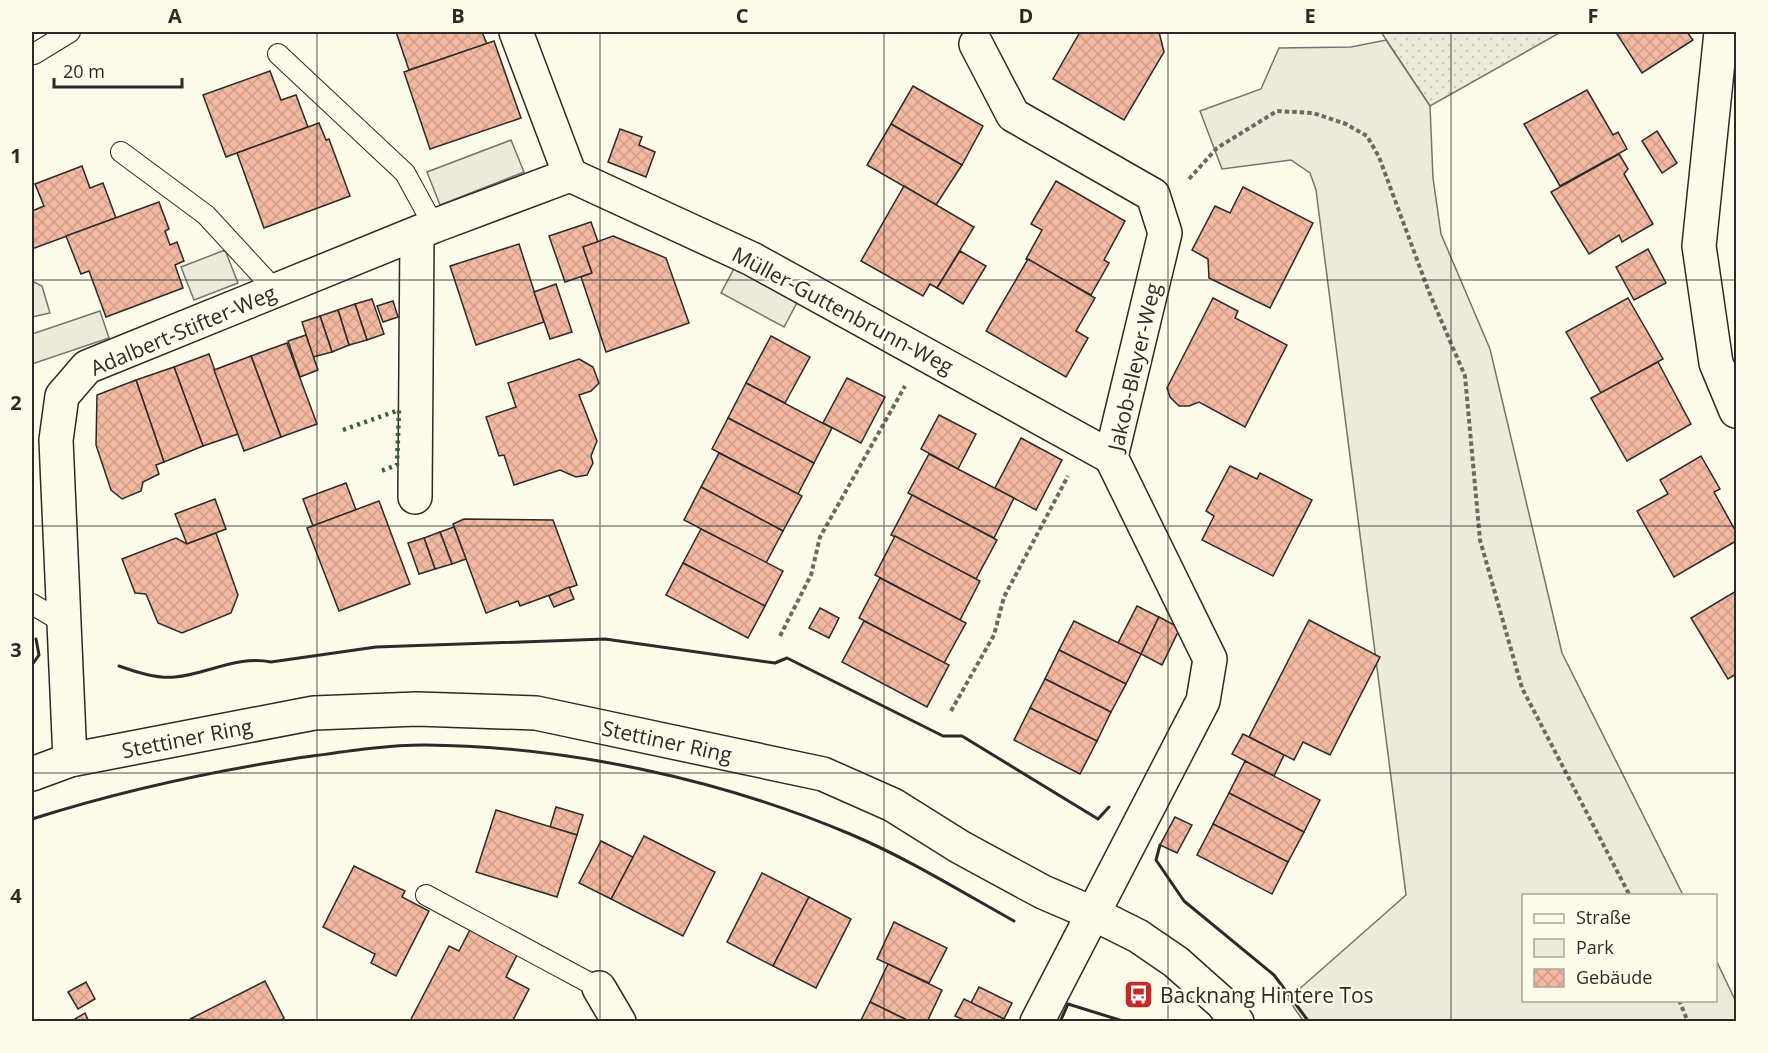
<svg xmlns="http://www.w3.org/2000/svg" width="1768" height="1053" viewBox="0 0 1768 1053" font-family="'Open Sans',sans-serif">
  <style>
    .grass { fill: url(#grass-dots); stroke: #74746e; stroke-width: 1.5 }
    .green { fill: #ecebdb; stroke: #74746e; stroke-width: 1.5 }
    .parking { fill: #eceadb; stroke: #74746e; stroke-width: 1.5 }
    .building { fill: url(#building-cross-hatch); stroke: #2b2b2b; stroke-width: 1.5 }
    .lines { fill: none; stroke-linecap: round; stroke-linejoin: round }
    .lane-casing { stroke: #2b2b2b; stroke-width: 22 }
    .street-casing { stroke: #2b2b2b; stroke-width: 36 }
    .secondary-casing { stroke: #2b2b2b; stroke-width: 36 }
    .path { stroke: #6a6964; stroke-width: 4; stroke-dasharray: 4.5 3; stroke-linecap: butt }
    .lane { stroke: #fdfbea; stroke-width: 20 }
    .street { stroke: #fdfbea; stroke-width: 33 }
    .secondary { stroke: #fdfbea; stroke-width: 33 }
    .hedge { stroke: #34623c; stroke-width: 4.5; stroke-dasharray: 3 4.5; stroke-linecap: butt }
    .wall { stroke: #2b2b2b; stroke-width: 3 }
    .grid { fill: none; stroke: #2b2b2b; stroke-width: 1.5; stroke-opacity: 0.55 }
    .labels { text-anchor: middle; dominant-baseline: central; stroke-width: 4.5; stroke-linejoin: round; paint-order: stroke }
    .street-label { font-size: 21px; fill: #2b2b2b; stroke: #fdfbea }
    .poi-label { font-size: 21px; fill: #2b2b2b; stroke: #fdfbea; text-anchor: start }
    .neatline { fill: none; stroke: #2b2b2b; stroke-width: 2 }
    .grid-label { font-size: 20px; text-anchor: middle; font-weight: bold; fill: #2b2b2b }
  </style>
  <defs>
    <pattern id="grass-dots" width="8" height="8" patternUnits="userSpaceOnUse" patternTransform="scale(1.5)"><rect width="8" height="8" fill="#ecebdb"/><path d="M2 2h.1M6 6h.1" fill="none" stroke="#cbcabc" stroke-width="1.8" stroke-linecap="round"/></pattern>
    <pattern id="building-cross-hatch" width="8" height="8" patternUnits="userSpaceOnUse" patternTransform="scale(1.5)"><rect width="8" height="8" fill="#f2b8a0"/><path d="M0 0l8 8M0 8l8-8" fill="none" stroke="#d09e8a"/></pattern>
  </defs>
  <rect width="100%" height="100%" fill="#fdfbea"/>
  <polygon class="grass" points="1381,32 1561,32 1430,106"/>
  <g class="green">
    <polygon points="1386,40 1430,106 1433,178 1441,234 1490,349 1562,653 1683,895 1524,896 1524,1000 1716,1000 1716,960 1736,1002 1736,1021 1304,1022 1288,999 1406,895 1316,190 1310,173 1291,160 1222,169 1200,111 1261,89 1279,48 1351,47"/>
    <polygon points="32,281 42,286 50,313 32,317"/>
  </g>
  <g class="parking">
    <polygon points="511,140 524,172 440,205 427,172"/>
    <polygon points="225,250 238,283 194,300 181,267"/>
    <polygon points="737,263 800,297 784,327 721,293"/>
    <polygon points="100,311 109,338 32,364 32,334"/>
  </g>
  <g class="building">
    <polygon points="396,32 482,32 487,44 409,70"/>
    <polygon points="1080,32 1159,32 1164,52 1124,120 1053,79"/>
    <polygon points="1620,32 1687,32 1693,40 1642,73 1617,34"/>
    <polygon points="494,41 521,118 430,149 404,72"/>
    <polygon points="270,71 281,100 296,95 308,127 226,157 203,95"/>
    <polygon points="913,86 983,126 962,165 891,124"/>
    <polygon points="1587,90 1613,135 1618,132 1627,149 1560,186 1524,124"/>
    <polygon points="319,123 326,140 329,139 350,196 264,228 237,153"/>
    <polygon points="891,124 962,165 936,205 867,165"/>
    <polygon points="620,129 642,137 639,145 655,152 646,177 608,162"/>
    <polygon points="1657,131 1677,163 1662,173 1642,141"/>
    <polygon points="1619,154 1628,169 1624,174 1653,224 1622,242 1619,235 1589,254 1551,192"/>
    <polygon points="82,166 90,188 103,183 116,218 32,249 32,211 44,206 35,184"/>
    <polygon points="1056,181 1125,221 1104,260 1109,263 1091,295 1026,259 1042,230 1031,224"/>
    <polygon points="904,186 974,227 937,288 930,284 923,296 861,261"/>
    <polygon points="1243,187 1313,223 1270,308 1209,278 1208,259 1192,250 1215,206 1230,213"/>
    <polygon points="159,202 169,229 165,231 170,245 177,242 184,261 175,265 183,288 106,317 89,271 81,274 66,236"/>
    <polygon points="591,222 598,242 583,247 592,273 565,282 549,236"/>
    <polygon points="613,236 666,258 689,323 606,352 581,277 592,273 583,247"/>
    <polygon points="519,244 544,322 476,345 450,266"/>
    <polygon points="1648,249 1666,283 1634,300 1616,267"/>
    <polygon points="960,251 986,266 963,304 937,288"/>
    <polygon points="1028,259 1095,298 1076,331 1088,338 1066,377 986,331"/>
    <polygon points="556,284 572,332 550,339 534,292"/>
    <polygon points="1213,298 1238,311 1235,318 1287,345 1245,427 1199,402 1189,406 1179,406 1170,397 1167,388"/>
    <polygon points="1628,298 1663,359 1601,393 1566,332"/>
    <polygon points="372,299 384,334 367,340 355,304"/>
    <polygon points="393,301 398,317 383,322 377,306"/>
    <polygon points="355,304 367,340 349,345 338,310"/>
    <polygon points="338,310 349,345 332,352 320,316"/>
    <polygon points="320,316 332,352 313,357 302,322"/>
    <polygon points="306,335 318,370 300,377 288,341"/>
    <polygon points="771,336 810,357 785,403 746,383"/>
    <polygon points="287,343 317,424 281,437 251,356"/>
    <polygon points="209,354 238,434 203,446 174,367"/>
    <polygon points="251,356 281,437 244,451 214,370"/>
    <polygon points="579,359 593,367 599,383 591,391 579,395 597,441 591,456 593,463 587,475 576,477 560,470 514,485 504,455 499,456 486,417 516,407 508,383"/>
    <polygon points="1658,362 1691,424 1627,461 1591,398"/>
    <polygon points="174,367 203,446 164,462 136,380"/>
    <polygon points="847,378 885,397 861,443 823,423"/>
    <polygon points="136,380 164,462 156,465 159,474 143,482 141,491 122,499 111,490 96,445 97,395"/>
    <polygon points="746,383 832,428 814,463 728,418"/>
    <polygon points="939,415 976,434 958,469 921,449"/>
    <polygon points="728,418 814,463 798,494 712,449"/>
    <polygon points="1021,438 1062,460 1036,510 995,488"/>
    <polygon points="719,453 802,496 783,531 701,487"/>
    <polygon points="929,454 1014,498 994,538 908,493"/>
    <polygon points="1701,456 1720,489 1714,492 1736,532 1736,541 1674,577 1637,511 1668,494 1660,480"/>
    <polygon points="1230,466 1257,479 1260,473 1312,500 1273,576 1202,540 1214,516 1206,511"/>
    <polygon points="346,483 356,510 313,526 303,499"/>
    <polygon points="701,487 783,531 766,563 684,520"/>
    <polygon points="912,495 997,540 976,579 891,535"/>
    <polygon points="215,499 226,529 187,544 175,514"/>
    <polygon points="379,501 410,584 339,611 307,528"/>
    <polygon points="464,519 553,520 577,585 520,606 518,601 486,613 453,524"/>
    <polygon points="454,527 466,559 452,564 440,532"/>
    <polygon points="701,529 783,571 765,606 683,563"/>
    <polygon points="440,532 452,564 435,569 424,538"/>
    <polygon points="216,533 238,595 231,613 182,633 158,623 146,594 135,593 122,559 176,538 187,544"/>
    <polygon points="895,536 980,581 960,620 875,575"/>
    <polygon points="424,538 435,569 419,574 408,543"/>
    <polygon points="683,563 765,606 748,638 666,595"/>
    <polygon points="880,578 966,623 944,663 859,618"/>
    <polygon points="569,587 574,599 554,607 549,596"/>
    <polygon points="1736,591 1736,674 1728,679 1691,618"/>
    <polygon points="1137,606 1159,617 1141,654 1118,643"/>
    <polygon points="820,608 839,618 829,638 809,628"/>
    <polygon points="1159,617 1180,628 1162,665 1141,654"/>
    <polygon points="1309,620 1380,657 1330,755 1303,742 1294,760 1249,737"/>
    <polygon points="864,621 949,665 927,707 842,662"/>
    <polygon points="1074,621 1141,654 1126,684 1059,650"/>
    <polygon points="1059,650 1126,684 1111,712 1045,679"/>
    <polygon points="1045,679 1111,712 1097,741 1030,708"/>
    <polygon points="1030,708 1097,741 1080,774 1014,740"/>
    <polygon points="1243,734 1284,755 1274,776 1232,754"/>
    <polygon points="1245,761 1320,800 1304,832 1229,793"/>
    <polygon points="1229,793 1304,832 1288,862 1213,824"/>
    <polygon points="556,807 583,815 577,835 550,827"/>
    <polygon points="496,810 577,835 557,897 476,872"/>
    <polygon points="1175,817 1192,825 1177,853 1160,845"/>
    <polygon points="1213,824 1288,862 1272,894 1197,855"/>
    <polygon points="644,836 715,872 683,936 611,899"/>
    <polygon points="601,841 633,857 611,899 579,883"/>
    <polygon points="354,866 405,891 402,897 429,911 396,976 371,963 375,954 323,927"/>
    <polygon points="762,873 809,897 773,966 727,942"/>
    <polygon points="809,897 851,919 816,988 773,966"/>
    <polygon points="894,922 947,948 929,983 877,959"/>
    <polygon points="472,926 519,951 506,977 529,989 512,1022 410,1021 449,946 459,951"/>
    <polygon points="888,964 942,990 927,1022 911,1022 870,1002"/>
    <polygon points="265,981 284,1018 278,1022 190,1019"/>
    <polygon points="86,982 95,999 78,1009 68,992"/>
    <polygon points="979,987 1012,1003 1004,1019 971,1003"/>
    <polygon points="964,999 1004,1019 1003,1022 968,1022 955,1016"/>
    <polygon points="870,1002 911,1022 860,1022"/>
    <polygon points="85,1013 89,1022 70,1022"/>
  </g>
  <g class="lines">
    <defs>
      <g id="lane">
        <polyline points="34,54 70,32"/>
        <polyline points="278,54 405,173 434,226"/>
        <polyline points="121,152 206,215 276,291"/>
        <polyline points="32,604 64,623"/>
        <polyline points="426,895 599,988"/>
      </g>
      <g id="street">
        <polyline points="1721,32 1699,246 1716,363 1736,411"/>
        <polyline points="976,44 1013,115 1153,195 1165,233 1111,457 1210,659 1203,701 1037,1022"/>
        <polyline points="570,175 752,259 1111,457"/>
        <polyline points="415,497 417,234"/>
        <polyline points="70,760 56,440 62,396 87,367 434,226 570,175 516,32"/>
        <polyline points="599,988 619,1022"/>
      </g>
      <polyline id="secondary" points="32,774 70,760 314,713 417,709 536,713 823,774 893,805 960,847 1043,892 1092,913 1138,936 1176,962 1222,1003 1237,1022"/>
    </defs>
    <use href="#lane" class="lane-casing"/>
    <use href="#street" class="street-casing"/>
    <use href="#secondary" class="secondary-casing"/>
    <g class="path">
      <polyline points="1189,179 1217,148 1277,111 1313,113 1346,124 1367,136 1379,157 1429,292 1465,376 1480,540 1522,688 1630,896"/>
      <polyline points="780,636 811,575 820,537 905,386"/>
      <polyline points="951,711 994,635 1004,597 1068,476"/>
      <polyline points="1679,1000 1688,1022"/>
    </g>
    <use href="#lane" class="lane"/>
    <use href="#street" class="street"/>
    <use href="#secondary" class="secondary"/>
    <g class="hedge">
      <polyline points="343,430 399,410 397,465 381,471"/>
      <polyline points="539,1022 539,1019"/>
    </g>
    <g class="wall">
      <polyline points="32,665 39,655 36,639"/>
      <path d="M 119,666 C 136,672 157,679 175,677 C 207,674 238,655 271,662 L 376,647 L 605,639 L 775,663 L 787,658 L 943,736 L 962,736 L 1098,819 L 1109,807"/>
      <path d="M 32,819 C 117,792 203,773 292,759 C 335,753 381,745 425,745 C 566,746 720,779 850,834 C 907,858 960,891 1014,921"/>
      <polyline points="1160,845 1156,860 1184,901 1274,975 1309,1022"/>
      <polyline points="1060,1022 1068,1004 1126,1022"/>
    </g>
  </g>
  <path class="grid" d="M 317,32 L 317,1022M 600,32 L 600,1022M 884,32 L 884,1022M 1168,32 L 1168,1022M 1451,32 L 1451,1022M 32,280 L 1736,280M 32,526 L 1736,526M 32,773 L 1736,773"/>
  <defs>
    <symbol id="bus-square" viewBox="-11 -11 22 22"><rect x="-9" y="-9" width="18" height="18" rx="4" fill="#c62828" stroke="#fdfbea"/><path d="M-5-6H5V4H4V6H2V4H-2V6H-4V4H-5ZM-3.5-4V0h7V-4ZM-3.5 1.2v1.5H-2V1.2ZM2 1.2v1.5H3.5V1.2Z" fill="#fff"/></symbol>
  </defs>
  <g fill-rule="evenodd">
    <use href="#bus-square" x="1122" y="978" width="33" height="33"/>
  </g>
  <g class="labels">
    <g class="street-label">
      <text transform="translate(843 310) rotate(28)">Müller-Guttenbrunn-Weg</text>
      <text transform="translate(183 330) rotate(-23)">Adalbert-Stifter-Weg</text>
      <text transform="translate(1134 367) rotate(-77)">Jakob-Bleyer-Weg</text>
      <text transform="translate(187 738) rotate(-11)">Stettiner Ring</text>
      <text transform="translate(667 741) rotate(12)">Stettiner Ring</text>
    </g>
    <g class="poi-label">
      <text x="1160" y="995">Backnang Hintere Tos</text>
    </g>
  </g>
  <rect width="1768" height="1053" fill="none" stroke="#fdfbea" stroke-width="66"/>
  <rect x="1522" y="894" width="195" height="108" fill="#fdfbea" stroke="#a9a89e" stroke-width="1.5"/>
  <rect x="1534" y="914" width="30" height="9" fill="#fdfbea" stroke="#a9a89e" stroke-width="1.5"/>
  <text x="1576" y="924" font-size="18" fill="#2b2b2b">Straße</text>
  <rect x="1534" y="939" width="30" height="18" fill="#ecebdb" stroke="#a9a89e" stroke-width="1.5"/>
  <text x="1576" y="954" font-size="18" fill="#2b2b2b">Park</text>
  <rect x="1534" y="969" width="30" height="18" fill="url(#building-cross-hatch)" stroke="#a9a89e" stroke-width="1.5"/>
  <text x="1576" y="984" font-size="18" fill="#2b2b2b">Gebäude</text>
  <path d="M54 78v9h128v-9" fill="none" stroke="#2b2b2b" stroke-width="3"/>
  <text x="63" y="78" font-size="18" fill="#2b2b2b" stroke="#fdfbea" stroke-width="4.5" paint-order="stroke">20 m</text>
  <rect x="33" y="33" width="1702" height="987" class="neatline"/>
  <g class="grid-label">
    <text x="175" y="23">A</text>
    <text x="458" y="23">B</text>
    <text x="742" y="23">C</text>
    <text x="1026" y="23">D</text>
    <text x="1310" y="23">E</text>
    <text x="1593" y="23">F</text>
    <text x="16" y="163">1</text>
    <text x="16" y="410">2</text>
    <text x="16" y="657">3</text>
    <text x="16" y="903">4</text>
  </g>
</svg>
